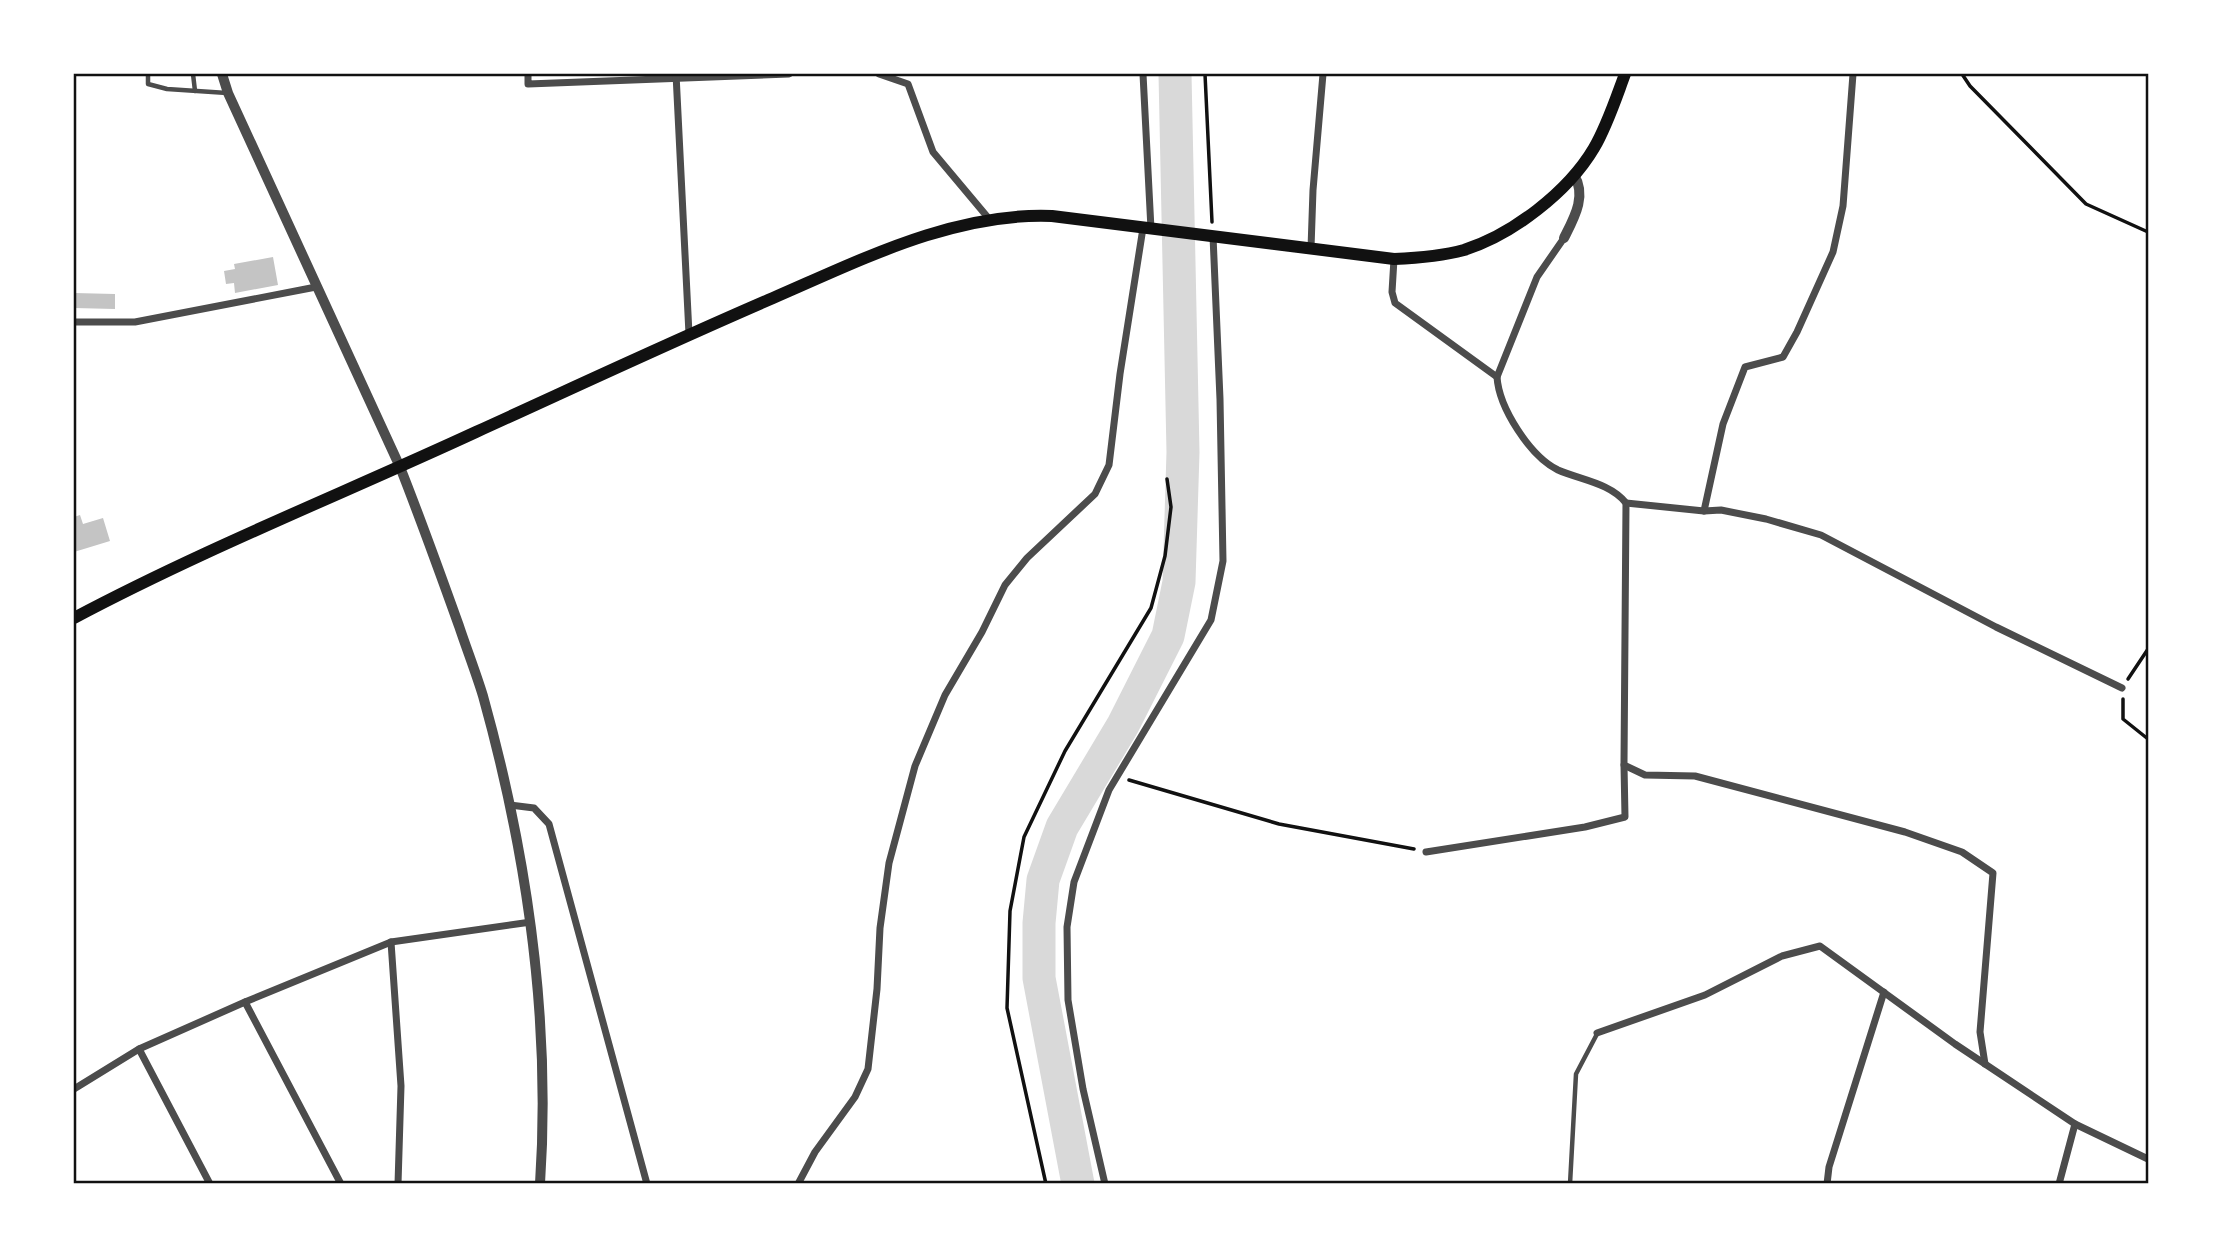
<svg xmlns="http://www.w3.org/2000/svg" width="2222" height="1257" viewBox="0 0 2222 1257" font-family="'Exo 2',sans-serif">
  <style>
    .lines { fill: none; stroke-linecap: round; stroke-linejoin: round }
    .river { stroke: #d9d9d9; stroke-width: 33 }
    .building { fill: #c4c4c4 }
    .path { stroke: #111; stroke-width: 3.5 }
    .service { stroke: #4c4c4c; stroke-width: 4.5 }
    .minor { stroke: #4c4c4c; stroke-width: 7 }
    .tertiary { stroke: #4c4c4c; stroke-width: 10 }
    .secondary { stroke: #111; stroke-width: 12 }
    .neatline { fill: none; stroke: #111; stroke-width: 2.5 }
  </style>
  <rect width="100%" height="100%" fill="#fff"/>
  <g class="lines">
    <polyline class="river" points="1078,1184 1039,978 1039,923 1043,880 1062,827 1123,725 1168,636 1179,582 1183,452 1175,74"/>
  </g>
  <g class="building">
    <polygon points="273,257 278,285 235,293 234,283 226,284 224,271 235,269 234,264"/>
    <polygon points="74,293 115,294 115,309 74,308"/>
    <polygon points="80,515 83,524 103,518 110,541 74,552 74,517"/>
  </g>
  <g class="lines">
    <g class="path">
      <polyline points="1205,74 1212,222"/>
      <polyline points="1962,74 1970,86 2086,204 2148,232"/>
      <polyline points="2128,679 2148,649"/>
      <polyline points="2123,699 2123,719 2148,739"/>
      <polyline points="1129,780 1279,824 1414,849"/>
      <polyline points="1046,1184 1007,1008 1010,911 1024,837 1065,751 1151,608 1165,556 1171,507 1167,479"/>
    </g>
    <g class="service">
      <polyline points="148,74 148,84 167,89 227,93"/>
      <polyline points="193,74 195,91"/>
      <polyline points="1570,1184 1576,1074 1597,1034"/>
    </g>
    <g class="minor">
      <polyline points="528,74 528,84 789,74"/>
      <polyline points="676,74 689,334"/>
      <polyline points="879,74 908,84 933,152 990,220"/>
      <polyline points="1143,74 1151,229"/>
      <polyline points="1311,248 1313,190 1323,74"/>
      <polyline points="1394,259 1392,292 1395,303 1497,377 1537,277 1564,238"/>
      <polyline points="74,322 135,322 316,287"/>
      <path d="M 1497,377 C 1499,408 1530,456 1558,470 C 1581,480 1610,483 1626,503 L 1624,765 L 1645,775 L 1695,776 L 1905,832 L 1962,852 L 1993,873 L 1980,1032 L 1985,1064"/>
      <polyline points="1626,503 1704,511 1721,510 1766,519 1821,535 1996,627 2122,688"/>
      <polyline points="1704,511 1723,424 1745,367 1783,357 1797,332 1833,252 1843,206 1853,74"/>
      <polyline points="510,805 534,808 549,824 647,1184"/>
      <polyline points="1426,852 1585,827 1625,817 1624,765"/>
      <polyline points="391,942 401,1086 398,1184"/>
      <polyline points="245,1002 341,1184"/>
      <polyline points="1597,1033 1705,995 1782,956 1820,946 1955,1044 2075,1124 2059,1184"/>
      <polyline points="139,1049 210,1184"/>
      <polyline points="74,1089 139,1049 245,1002 391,942 531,922"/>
      <polyline points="2075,1124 2148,1159"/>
      <polyline points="798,1184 815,1152 855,1097 868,1069 877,989 880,928 889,863 915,766 945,695 982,632 1005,585 1027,558 1095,494 1109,465 1120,374 1143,228"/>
      <polyline points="1105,1184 1083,1089 1068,1000 1067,927 1074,882 1109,790 1211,620 1223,561 1220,399 1213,236"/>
      <polyline points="1827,1184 1829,1167 1884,992"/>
    </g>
    <g class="tertiary">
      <path d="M 222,74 L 228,93 L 400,467 C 421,520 440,573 459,626 C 467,650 476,673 483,696 C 527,854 551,1020 540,1184"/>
      <path d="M 1564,238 C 1574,218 1587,196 1574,175"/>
    </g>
    <path class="secondary" d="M 74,618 C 204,549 342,494 476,432 C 575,387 673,341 773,298 C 861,260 954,212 1052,216 L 1394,259 C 1418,258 1442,256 1464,250 C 1512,235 1568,192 1594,148 C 1607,126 1616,98 1625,74"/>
  </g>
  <rect width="2222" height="1257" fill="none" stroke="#ffffff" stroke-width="150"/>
  <rect x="75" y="75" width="2072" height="1107" class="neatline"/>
</svg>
